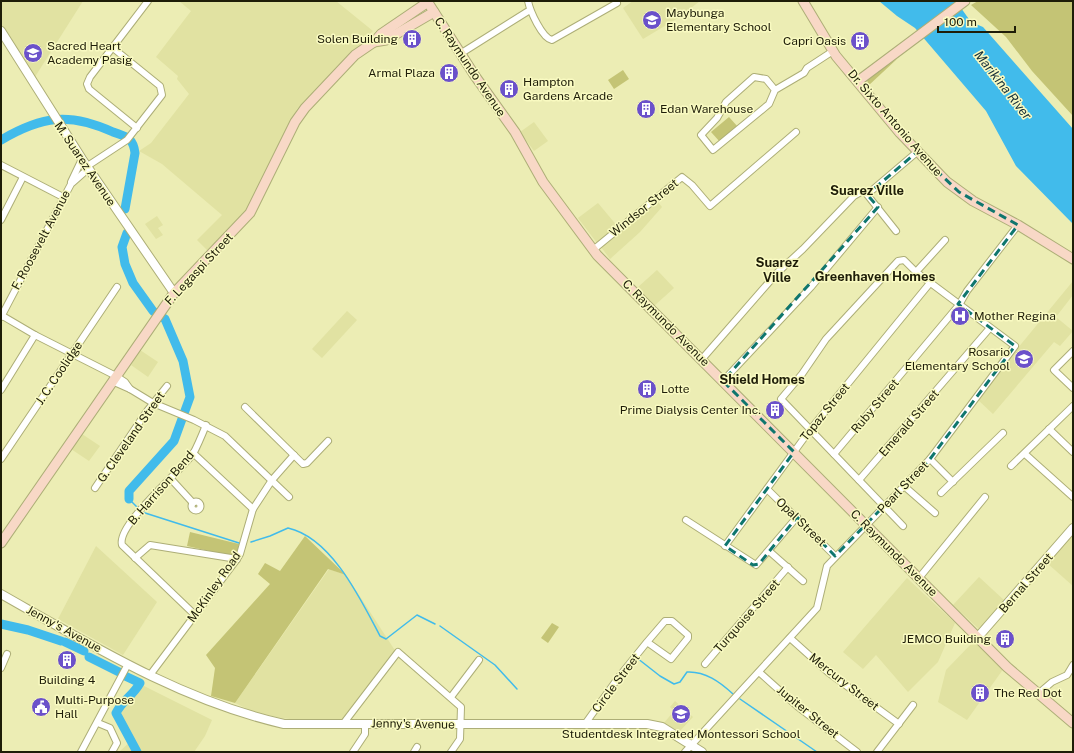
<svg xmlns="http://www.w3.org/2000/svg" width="1074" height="753" viewBox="0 0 1074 753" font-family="'Public Sans',sans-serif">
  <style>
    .built { fill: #e1e2a2 }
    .green { fill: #c4c475 }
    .water { fill: #41bbeb }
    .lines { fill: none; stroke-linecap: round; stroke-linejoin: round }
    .stream { stroke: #41bbeb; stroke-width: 1.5 }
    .river { stroke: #41bbeb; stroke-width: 9 }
    .minor-casing { stroke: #adae77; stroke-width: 8 }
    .tertiary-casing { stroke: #adae77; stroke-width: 10 }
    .secondary-casing { stroke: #adae77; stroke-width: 11 }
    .minor { stroke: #fff; stroke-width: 6 }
    .tertiary { stroke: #fff; stroke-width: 8 }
    .secondary { stroke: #f8d8c6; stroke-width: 9 }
    .marked { fill: none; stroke: #0f766e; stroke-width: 3; stroke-dasharray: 8 5; stroke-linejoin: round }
    .labels { text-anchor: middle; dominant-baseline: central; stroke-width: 3; stroke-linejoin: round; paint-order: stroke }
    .poi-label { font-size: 12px; fill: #1e1d08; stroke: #f9fac1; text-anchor: start }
    .street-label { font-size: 12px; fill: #1e1d08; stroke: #f9fac1 }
    .water-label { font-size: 13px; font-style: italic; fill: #152e39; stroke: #f9fac1 }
    .neighbourhood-label { font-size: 13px; font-weight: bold; fill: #1e1d08; stroke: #f9fac1 }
  </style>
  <rect width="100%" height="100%" fill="#ecedb4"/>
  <g class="built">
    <polygon points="1,1 83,1 33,80 1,26"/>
    <polygon points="179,1 336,1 373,31 297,109 248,209 208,251 197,240 222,215 162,164 139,151 151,143 189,94 177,79 178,76 156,57 191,11"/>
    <polygon points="633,1 700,1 678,18 643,39 623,8"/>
    <polygon points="534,122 548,141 534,151 520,132"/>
    <polygon points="657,201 662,207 640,232 610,259 601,247"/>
    <polygon points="598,203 618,227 597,243 578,218"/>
    <polygon points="157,216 163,225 158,228 163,235 156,239 145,224"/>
    <polygon points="657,270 674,288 654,306 637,288"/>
    <polygon points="1073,281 1073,295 1056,317 1073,331 1060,346 1054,342 993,414 978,400 998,372"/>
    <polygon points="347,311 357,320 322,358 312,349"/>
    <polygon points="140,350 158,362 148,377 131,365"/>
    <polygon points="82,434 100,446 89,461 71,449"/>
    <polygon points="1073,533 1073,586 1047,563"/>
    <polygon points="96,546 157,602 123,655 58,619"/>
    <polygon points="329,569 346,575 396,652 344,720 298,720 282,718 254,712 235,703"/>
    <polygon points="979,577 1005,601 980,630 953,605"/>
    <polygon points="907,578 955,623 938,662 908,692 876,655 863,669 843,652"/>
    <polygon points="975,640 1004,668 967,720 938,702 946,670"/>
    <polygon points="138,683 212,720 205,736 194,752 119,752 131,741 116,720 115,714 122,699 132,694"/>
    <polygon points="675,701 693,717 680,731 663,724 674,711 670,707"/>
  </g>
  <g class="green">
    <polygon points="978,1 1073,1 1073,116 1032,71 1006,37 971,5"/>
    <polygon points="897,59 868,86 867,78"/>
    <polygon points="623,70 629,79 614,89 608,80"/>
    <polygon points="729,117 738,127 720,142 711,132"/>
    <polygon points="190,532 239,544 236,557 187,546"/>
    <polygon points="305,536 346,575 328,569 235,703 211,696 215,668 206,655 270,584 258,574 265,563 280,571"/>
    <polygon points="552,623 559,627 548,643 541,638"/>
  </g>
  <polygon class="water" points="879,1 956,1 971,22 983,27 1073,129 1073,224 1016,166 986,111 915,28 897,16"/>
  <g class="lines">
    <g class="stream">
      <polyline points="129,499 139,509"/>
      <polyline points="142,512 239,543"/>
      <path d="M 251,542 L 270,536 L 288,528 C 332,538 361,600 380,636 L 386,639 L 417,615 L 435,624"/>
      <polyline points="440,626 495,665 517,689"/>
      <path d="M 637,658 L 660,676 L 674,684 L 680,682 L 687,672 C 705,671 720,682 733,694"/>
      <polyline points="740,699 817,752"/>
    </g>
    <g class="river">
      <path d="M 1,140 C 42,116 69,112 113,132 C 126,137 133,137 135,153 L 125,209"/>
      <polyline points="127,233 122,247 125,264 133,283 153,311 165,319 183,361 190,397 174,441 129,491 129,499"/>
      <polyline points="1,624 28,630 61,641"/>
      <polyline points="65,642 84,651"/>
      <polyline points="89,657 121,673"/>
      <path d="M 123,675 L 140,683 C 132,697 124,698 116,713 L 137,752"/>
    </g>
    <defs>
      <g id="minor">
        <path d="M 528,1 C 530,11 542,38 552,40 L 617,3"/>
        <polyline points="460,54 530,10"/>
        <polyline points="775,90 766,79 754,77 726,102 717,118 701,135 713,150 769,104 775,90 804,73 807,68 833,51"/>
        <polyline points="137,128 89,89 87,84 90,77 148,1"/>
        <polyline points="1,165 63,197"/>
        <polyline points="86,167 127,140 162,95 160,86 113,48"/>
        <polyline points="71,182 82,159"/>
        <polyline points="865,192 896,231"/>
        <polyline points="1,220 23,177"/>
        <polyline points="593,250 682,177 692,185 710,206 796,132"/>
        <polyline points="1,315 35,335 116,376 125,382 130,389"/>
        <polyline points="1,317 71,184 88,169"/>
        <polyline points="1073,351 1054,370 1073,388"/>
        <polyline points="702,359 777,273 803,249 854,196 861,192 870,192 917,152"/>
        <polyline points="112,381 130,389 153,403 194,420 225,436 289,497"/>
        <polyline points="723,381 811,287 878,207"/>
        <polyline points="1,390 35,335"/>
        <polyline points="245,407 303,464 307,463 328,441"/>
        <polyline points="1049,429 1073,452"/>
        <polyline points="193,453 253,509"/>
        <polyline points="834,454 959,305 967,291 1018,225"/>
        <polyline points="1025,454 1073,497"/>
        <polyline points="1,459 117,287"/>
        <polyline points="930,459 953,482"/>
        <polyline points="1011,466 1073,406"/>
        <polyline points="171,479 193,503"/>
        <polyline points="859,480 989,329"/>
        <polyline points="904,486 935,513"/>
        <polyline points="95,488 147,411 167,386"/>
        <polyline points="767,489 835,556"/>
        <polyline points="941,493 1003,433"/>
        <circle cx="196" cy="506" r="4.5"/>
        <polyline points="686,520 756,565 797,517"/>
        <polyline points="903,526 781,399 802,374 826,339 898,261 904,260 916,272"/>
        <polyline points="725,546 810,430 930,283"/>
        <polyline points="769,551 803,581"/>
        <polyline points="135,558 150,545 237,559"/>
        <polyline points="919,578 985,497"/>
        <path d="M 195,615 L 122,545 C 116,525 180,472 193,454 C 198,445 202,435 206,425"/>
        <polyline points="790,638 829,673 899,724"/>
        <polyline points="705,664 788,567"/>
        <polyline points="1,668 7,654"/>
        <polyline points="759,672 797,706 857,752"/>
        <polyline points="150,675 237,559 240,554 253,509 272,480 294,455"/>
        <polyline points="1038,694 1052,682 1067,675 1073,665"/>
        <polyline points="451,697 479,660"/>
        <polyline points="98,723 110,728 117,743 112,752"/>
        <polyline points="343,724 398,652 461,707 460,739 451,752"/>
        <polyline points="585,724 618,678 647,642 671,659 688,638 688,635 672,621 665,621 647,642"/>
        <polyline points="81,752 128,664"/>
        <polyline points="353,752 365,734 365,724"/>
        <polyline points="414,752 417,747"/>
        <polyline points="685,752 817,608 827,566 930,459 1015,346 916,272 945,240"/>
        <polyline points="877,752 913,705"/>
      </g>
      <g id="tertiary">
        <polyline points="1,31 82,159 174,293"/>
        <path d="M 1,594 C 91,645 182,701 284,724 L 647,724 L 662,727 L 702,752"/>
        <polyline points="978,637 1073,528"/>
      </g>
      <g id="secondary">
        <polyline points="427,1 475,76 515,132 543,182 597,255 1007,667 1073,723"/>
        <polyline points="803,1 836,56 900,133 947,182 973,201 1018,225 1073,259"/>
        <polyline points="374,42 386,40 434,12"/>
        <polyline points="858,81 965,1"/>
        <polyline points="1,543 174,293 250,213 295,122 305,108 355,55 374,42 381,34 428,2"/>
      </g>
    </defs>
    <use href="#minor" class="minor-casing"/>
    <use href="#tertiary" class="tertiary-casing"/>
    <use href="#secondary" class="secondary-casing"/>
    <use href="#minor" class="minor"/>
    <use href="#tertiary" class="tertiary"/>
    <use href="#secondary" class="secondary"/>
  </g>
  <path class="marked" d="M 917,152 L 959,192 L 1018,225 L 958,304 L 1015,346 L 930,459 L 835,556 L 797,517 L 759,564 L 753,565 L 725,546 L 794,452 L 723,381 L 878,207 L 865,192 L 869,193 Z"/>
  <defs>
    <symbol id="school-disc" viewBox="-11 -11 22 22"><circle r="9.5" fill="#6b51ca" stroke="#f9fac1"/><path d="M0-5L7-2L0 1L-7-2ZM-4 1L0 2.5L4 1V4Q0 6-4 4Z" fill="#fff"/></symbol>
    <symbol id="building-disc" viewBox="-11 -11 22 22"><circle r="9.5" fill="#6b51ca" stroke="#f9fac1"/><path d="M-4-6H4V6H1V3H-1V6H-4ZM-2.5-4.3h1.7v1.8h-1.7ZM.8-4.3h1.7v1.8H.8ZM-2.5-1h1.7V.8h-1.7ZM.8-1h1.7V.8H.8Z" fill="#fff"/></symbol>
    <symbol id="hospital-disc" viewBox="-11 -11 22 22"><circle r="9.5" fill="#6b51ca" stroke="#f9fac1"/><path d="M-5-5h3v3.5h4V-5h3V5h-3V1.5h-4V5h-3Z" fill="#fff"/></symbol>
    <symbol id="civic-disc" viewBox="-11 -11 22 22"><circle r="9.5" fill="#6b51ca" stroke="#f9fac1"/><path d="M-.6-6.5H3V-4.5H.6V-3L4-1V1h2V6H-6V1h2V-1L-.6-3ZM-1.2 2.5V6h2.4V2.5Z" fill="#fff"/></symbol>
  </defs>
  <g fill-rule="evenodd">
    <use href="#school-disc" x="641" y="9" width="22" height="22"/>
    <use href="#building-disc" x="401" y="28" width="22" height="22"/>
    <use href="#building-disc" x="849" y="30" width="22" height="22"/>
    <use href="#school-disc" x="22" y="42" width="22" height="22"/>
    <use href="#building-disc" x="438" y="62" width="22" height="22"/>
    <use href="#building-disc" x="498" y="78" width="22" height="22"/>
    <use href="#building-disc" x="635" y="98" width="22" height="22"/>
    <use href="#hospital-disc" x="949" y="305" width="22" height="22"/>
    <use href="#school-disc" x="1013" y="348" width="22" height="22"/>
    <use href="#building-disc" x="636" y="378" width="22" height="22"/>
    <use href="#building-disc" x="764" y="399" width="22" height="22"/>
    <use href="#building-disc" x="994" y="628" width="22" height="22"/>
    <use href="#building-disc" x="56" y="649" width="22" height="22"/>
    <use href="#building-disc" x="969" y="682" width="22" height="22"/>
    <use href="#civic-disc" x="30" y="696" width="22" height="22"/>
    <use href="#school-disc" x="670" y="703" width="22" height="22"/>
  </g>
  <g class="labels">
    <g class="poi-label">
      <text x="666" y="13">Maybunga<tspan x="666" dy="14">Elementary School</tspan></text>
      <text x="398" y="39" text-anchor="end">Solen Building</text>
      <text x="846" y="41" text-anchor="end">Capri Oasis</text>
      <text x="47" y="46">Sacred Heart<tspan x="47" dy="14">Academy Pasig</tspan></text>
      <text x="435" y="73" text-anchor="end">Armal Plaza</text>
      <text x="523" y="82">Hampton<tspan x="523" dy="14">Gardens Arcade</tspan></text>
      <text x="660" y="109">Edan Warehouse</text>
      <text x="974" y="316">Mother Regina</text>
      <text x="1010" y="352" text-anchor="end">Rosario<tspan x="1010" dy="14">Elementary School</tspan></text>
      <text x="661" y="389">Lotte</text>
      <text x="761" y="410" text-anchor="end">Prime Dialysis Center Inc.</text>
      <text x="991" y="639" text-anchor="end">JEMCO Building</text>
      <text x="67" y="680" text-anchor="middle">Building 4</text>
      <text x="994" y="693">The Red Dot</text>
      <text x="55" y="700">Multi-Purpose<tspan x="55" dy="14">Hall</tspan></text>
      <text x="681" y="734" text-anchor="middle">Studentdesk Integrated Montessori School</text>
    </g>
    <g class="street-label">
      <text transform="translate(470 67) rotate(56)">C. Raymundo Avenue</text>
      <text transform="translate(895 123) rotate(49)">Dr. Sixto Antonio Avenue</text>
      <text transform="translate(85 164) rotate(56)">M. Suarez Avenue</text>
      <text transform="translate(644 208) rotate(-39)">Windsor Street</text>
      <text transform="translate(41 240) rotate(-62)">F. Roosevelt Avenue</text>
      <text transform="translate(199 269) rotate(-47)">F. Legaspi Street</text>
      <text transform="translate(666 323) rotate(45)">C. Raymundo Avenue</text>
      <text transform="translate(59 373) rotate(-56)">J. C. Coolidge</text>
      <text transform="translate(875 406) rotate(-50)">Ruby Street</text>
      <text transform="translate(825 412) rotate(-51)">Topaz Street</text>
      <text transform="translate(909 423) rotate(-49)">Emerald Street</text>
      <text transform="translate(131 437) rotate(-55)">G. Cleveland Street</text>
      <text transform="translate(903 487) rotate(-46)">Pearl Street</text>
      <text transform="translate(161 488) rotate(-49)">B. Harrison Bend</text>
      <text transform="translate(801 522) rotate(44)">Opal Street</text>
      <text transform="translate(894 553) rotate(45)">C. Raymundo Avenue</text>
      <text transform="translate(1026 583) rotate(-49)">Bernal Street</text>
      <text transform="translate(214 587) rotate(-55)">McKinley Road</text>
      <text transform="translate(747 616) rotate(-49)">Turquoise Street</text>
      <text transform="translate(64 629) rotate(29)">Jenny's Avenue</text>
      <text transform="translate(844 682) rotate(38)">Mercury Street</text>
      <text transform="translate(616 683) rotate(-53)">Circle Street</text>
      <text transform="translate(808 712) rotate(39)">Jupiter Street</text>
      <text transform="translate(413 724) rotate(1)">Jenny's Avenue</text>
    </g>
    <g class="water-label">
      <text transform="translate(1003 85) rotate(52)">Marikina River</text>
    </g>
    <g class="neighbourhood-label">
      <text x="867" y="190">Suarez Ville</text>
      <text x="777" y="262">Suarez<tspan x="777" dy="15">Ville</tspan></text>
      <text x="875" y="276">Greenhaven Homes</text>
      <text x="762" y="379">Shield Homes</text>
    </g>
  </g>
  <rect width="1074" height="753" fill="none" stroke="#1e1d08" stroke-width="4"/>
  <path d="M938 26v6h77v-6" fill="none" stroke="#1e1d08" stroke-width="2"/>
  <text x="944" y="26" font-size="12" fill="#1e1d08" stroke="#f9fac1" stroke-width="3" paint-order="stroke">100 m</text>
</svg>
